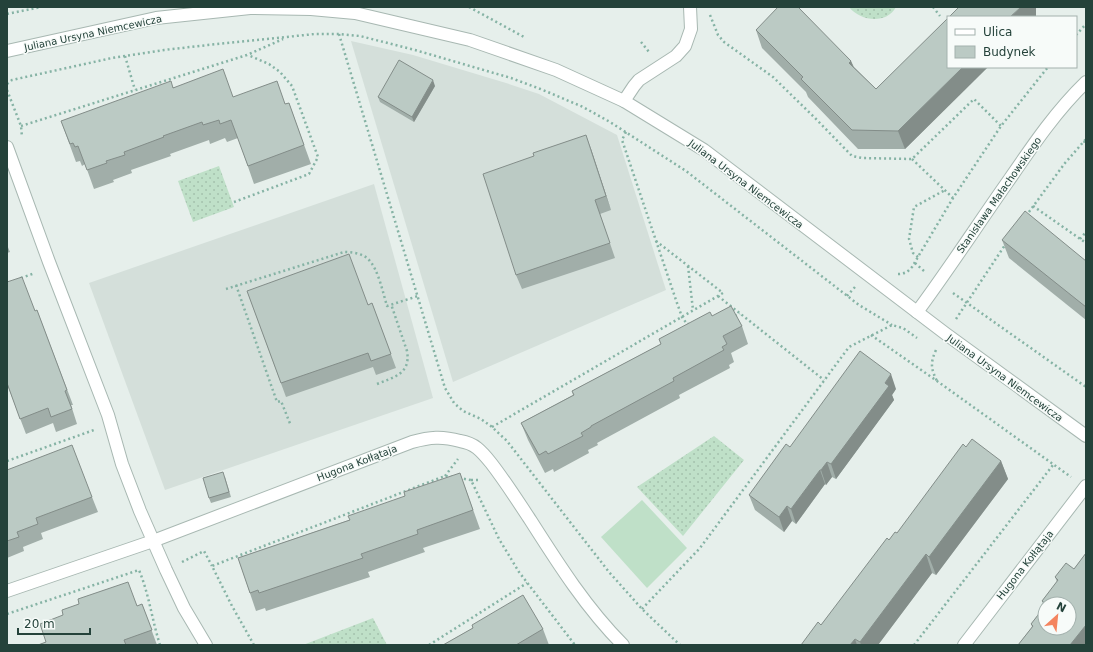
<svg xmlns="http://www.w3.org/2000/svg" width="1093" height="652" viewBox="0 0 1093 652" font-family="'DejaVu Sans',sans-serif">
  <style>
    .built { fill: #d4dfda }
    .grass { fill: url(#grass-dots) }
    .garden { fill: #bfe0c8 }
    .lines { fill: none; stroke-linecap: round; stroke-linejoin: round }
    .street-casing { stroke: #a8b8b2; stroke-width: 14 }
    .path { stroke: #86b3a5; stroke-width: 2.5; stroke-dasharray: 2 3; stroke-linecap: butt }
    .street { stroke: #fff; stroke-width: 12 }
    .wall { fill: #a1aea9; fill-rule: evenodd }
    .shaded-wall { fill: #838d89 }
    .building { fill: #bbcac4; stroke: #838d89 }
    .labels { text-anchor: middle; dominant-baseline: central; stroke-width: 3; stroke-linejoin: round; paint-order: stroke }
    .street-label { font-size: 10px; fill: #24423a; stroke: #f7fbf9 }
  </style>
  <defs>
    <pattern id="grass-dots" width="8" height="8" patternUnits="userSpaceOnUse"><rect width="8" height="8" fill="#bfe0c8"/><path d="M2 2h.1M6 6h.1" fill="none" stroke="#a4c1ad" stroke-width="1.8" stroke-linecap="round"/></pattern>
  </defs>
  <rect width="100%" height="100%" fill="#e6efeb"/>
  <g class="built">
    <polygon points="351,41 413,55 506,83 539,94 617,135 666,290 453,382"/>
    <polygon points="374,184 433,398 165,490 89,283"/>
  </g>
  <g class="grass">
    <path d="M 849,7 L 896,7 C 886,25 860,21 849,7 Z"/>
    <polygon points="219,166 234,207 193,222 178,181"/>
    <polygon points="714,436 744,460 683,536 637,487"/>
    <polygon points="373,618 387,645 303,645"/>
  </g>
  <polygon class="garden" points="642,500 687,548 647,588 601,537"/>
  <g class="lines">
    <defs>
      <g id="street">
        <polyline points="7,51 156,18 250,8 311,9 355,13 470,40 556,70 624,101 704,150 946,334 1086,436"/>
        <polyline points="624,101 634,86 639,80 676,56 685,46 691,29 690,7"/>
        <polyline points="7,147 49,262 108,415 122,464 140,511 166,570 184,608 206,645"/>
        <path d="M 917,312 C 949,269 978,224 1009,180 C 1033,145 1056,111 1086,82"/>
        <path d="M 7,591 L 153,541 L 412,442 C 430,437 442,436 460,441 C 466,442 472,444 477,448 C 482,452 487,458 491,463 C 505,481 517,500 529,518 C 557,562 586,608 623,645"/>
        <polyline points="964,645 1086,486"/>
      </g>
    </defs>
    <use href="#street" class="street-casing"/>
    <g class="path">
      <polyline points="469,7 524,37"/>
      <polyline points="933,7 940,16"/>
      <polyline points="7,14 41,7"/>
      <polyline points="710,15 718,35 724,42 773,77 815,118 852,156 862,158 912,159 974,99 1001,126"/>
      <polyline points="339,34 445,388 454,403 463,411 481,419 492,427 507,441 609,572 642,609 680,645"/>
      <polyline points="1076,35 1086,24"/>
      <polyline points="641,42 649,52"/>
      <polyline points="125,56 135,90"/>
      <polyline points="7,84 12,80 112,58 164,50 208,45 315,34 339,34 360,36 415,50 511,78 543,90 583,107 610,122 686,171 859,305 892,325"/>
      <polyline points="7,90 21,126 22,137"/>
      <polyline points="21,126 247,55 283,39"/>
      <polyline points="626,132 622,140 677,303 682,317 687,324 690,324"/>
      <polyline points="1084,141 1086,145"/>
      <polyline points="912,159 953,198"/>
      <polyline points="234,202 309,174 318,157 292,86 280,72 269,64 248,55"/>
      <polyline points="1033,206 1086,243"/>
      <polyline points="1026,216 1065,163 1086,139"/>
      <polyline points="1080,239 1086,232"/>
      <polyline points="918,257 913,253 909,239 914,207 945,190"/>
      <polyline points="915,263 924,271"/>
      <polyline points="688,266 693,310"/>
      <path d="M 898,274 C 904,274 908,272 912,267 L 953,198 L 1001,126 L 1048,67"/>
      <polyline points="21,278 35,273"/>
      <polyline points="236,285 277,402 281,401 291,426"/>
      <path d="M 226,289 L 344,252 C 351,252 362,253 368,259 C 378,268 383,293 387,306 L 418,296"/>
      <polyline points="953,293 1086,387"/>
      <polyline points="718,296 824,380"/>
      <polyline points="847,296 855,287"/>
      <polyline points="735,316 740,314"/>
      <polyline points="956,319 1005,245"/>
      <polyline points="871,335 937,381 1071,477"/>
      <path d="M 936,350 C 930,363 931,369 937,381"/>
      <path d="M 377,384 C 394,377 411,374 407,351 L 391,304"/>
      <polyline points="492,427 723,293 656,241"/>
      <polyline points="7,461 94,430"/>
      <polyline points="445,476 458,459"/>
      <polyline points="459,478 471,480 499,539 519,572 575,645"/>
      <polyline points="471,480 480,480"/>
      <polyline points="182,562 204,551 212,566"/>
      <polyline points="642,609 700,548 849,347 892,325 903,328 917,338"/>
      <path d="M 7,614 L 139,570 C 149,594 152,620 160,645"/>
      <polyline points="254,645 232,606 212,566 437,479 445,476 453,477"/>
      <polyline points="429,645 527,583"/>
      <polyline points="914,645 1053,465"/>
    </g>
    <use href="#street" class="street"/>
  </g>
  <g class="wall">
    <polygon points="756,30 851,61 854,67 876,89 948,67 988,67 905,149 858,149 808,97 806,92 762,48"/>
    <polygon points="435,86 414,122 380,102 378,97"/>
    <polygon points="174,87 233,97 285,104 289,103 311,164 254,184 238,138 227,142 225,138 210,144 209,140 170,154 171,156 131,170 132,173 113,180 114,182 94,189 85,164 82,166 80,161 76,162 61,121"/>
    <polygon points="591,149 611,210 600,214 615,258 522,289 516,275"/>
    <polygon points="1002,240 1086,261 1086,320 1009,258"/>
    <polygon points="7,245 10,252 7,253"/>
    <polygon points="247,291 368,305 372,303 396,368 376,375 373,367 286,397"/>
    <polygon points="37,310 73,405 71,405 77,424 56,432 53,423 26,434 7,384 35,311"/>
    <polygon points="712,316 742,326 748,344 731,353 734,362 729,365 730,368 679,395 680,398 597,443 598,445 588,450 589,453 554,472 553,469 545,473 528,440 521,423 573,395 572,391 661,344 659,339"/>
    <polygon points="896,389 892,395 894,400 836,479 832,477 826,485 825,484 796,524 792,521 784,532 755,510 749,495 790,447"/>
    <polygon points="966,447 1001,461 1008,479 936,575 932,573 878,645 801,645 821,625 889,540 897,533"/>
    <polygon points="7,470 92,497 98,512 41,533 43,539 23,547 24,551 7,558"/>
    <polygon points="460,473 480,529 423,548 425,552 368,572 370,577 266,611 265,608 256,611 238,558 349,520"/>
    <polygon points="225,477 231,497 211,503 209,498"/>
    <path d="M 1086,553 L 1086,644 L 1085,645 L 1018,645 L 1032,627 L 1031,624 L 1044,607 L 1042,601 L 1057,582 L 1055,577 L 1074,569 ZM 1045,604 L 1069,604 L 1045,628 Z"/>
    <polygon points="142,604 157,645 38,645 46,642 63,615 137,606"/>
    <polygon points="472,625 543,629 549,645 443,645 473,628"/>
  </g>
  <g class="shaded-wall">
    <polygon points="1021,7 1036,7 1036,17 1010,17"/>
    <polygon points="851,61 858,79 849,63"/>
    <polygon points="963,67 988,67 905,149 898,131"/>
    <polygon points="433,80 435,86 414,122 412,117"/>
    <polygon points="586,135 591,149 611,210 606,196"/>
    <polygon points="891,374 896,389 892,395 894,400 836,479 831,464"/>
    <polygon points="1001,461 1008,479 936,575 929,557"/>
    <polygon points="827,462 832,477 826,485 821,470"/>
    <polygon points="820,470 825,484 796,524 791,509"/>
    <polygon points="787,506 792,521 784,532 779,517"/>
    <polygon points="926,554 932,573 878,645 861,645 860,642"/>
    <polygon points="1086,625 1086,644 1085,645 1070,645"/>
    <polygon points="855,639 857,645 850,645"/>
  </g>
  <g class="building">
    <polygon points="778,7 798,7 851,61 849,63 876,89 948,18 948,67 963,67 898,131 852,130 801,79 803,77 756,30"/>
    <polygon points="959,7 1021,7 1010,17 949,17"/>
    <polygon points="399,60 433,80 412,117 378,97"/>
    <polygon points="223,69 233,97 277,81 285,104 289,103 304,145 248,166 231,120 220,124 219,120 203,125 202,122 163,136 164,137 124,152 125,155 106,161 107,163 87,170 78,146 75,147 73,143 70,144 61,121 171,81 173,88"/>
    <polygon points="586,135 606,196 595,200 610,243 516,275 483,174 534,156 533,153"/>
    <polygon points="1025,211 1086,261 1086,307 1002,240"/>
    <polygon points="349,254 368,305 372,303 391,354 371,361 368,353 281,383 247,291"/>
    <polygon points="22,277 35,311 37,310 67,390 65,391 72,409 51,417 48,408 20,419 7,383 7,282"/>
    <polygon points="731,306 742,326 723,336 727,344 722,347 724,350 673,378 674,381 591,426 591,427 581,433 583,436 548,454 546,451 539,455 521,423 574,395 572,391 661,344 659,339 710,312 712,316"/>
    <polygon points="860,351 891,374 885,383 889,386 831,464 827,462 821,470 820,470 791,509 787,506 779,517 749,495 786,444 790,447"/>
    <polygon points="972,439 1001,461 929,557 926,554 860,642 855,639 850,645 801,645 818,622 821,625 887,538 889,540 895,532 897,533 963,444 966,447"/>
    <polygon points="72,445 92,497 36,518 38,524 17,532 19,537 7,541 7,470"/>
    <polygon points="223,472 229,492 209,498 203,478"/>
    <polygon points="460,473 473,510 417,530 418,534 361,554 363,558 259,593 258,590 250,593 238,558 350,520 348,516 405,496 404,492"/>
    <polygon points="1086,553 1086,625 1070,645 1018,645 1033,626 1031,624 1045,606 1045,628 1069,628 1069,604 1046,604 1042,601 1058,580 1055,577 1066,563 1074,569"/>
    <polygon points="128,582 137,606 142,604 152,630 124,640 126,645 38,645 46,642 40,624 63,615 62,610 79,604 78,599"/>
    <polygon points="523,595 543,629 516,645 443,645 473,628 472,625"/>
  </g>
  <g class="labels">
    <g class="street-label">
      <text transform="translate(93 33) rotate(-12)">Juliana Ursyna Niemcewicza</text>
      <text transform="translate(746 184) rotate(37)">Juliana Ursyna Niemcewicza</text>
      <text transform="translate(999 195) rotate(-55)">Stanisława Małachowskiego</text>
      <text transform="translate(1005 378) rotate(36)">Juliana Ursyna Niemcewicza</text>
      <text transform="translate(357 463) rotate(-21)">Hugona Kołłątaja</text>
      <text transform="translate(1025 565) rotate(-52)">Hugona Kołłątaja</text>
    </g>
  </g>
  <rect width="1093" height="652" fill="none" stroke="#24423a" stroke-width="16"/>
  <rect x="947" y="16" width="130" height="52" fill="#f7fbf9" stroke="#a3b1ad"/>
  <rect x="955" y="29" width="20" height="6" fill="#ffffff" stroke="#a3b1ad"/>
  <text x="983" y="36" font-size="12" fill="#24423a">Ulica</text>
  <rect x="955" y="46" width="20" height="12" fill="#bbcac4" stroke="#a3b1ad"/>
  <text x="983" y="56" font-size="12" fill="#24423a">Budynek</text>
  <g transform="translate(1057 616) rotate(27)"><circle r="19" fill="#f7fbf9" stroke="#a3b1ad"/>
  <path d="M0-3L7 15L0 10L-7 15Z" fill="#f4845f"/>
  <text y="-6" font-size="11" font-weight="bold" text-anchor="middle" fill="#24423a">N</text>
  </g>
  <path d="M18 628v6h72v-6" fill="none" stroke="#24423a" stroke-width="2"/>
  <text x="24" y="628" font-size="12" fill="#24423a" stroke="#f7fbf9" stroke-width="3" paint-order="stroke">20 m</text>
</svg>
